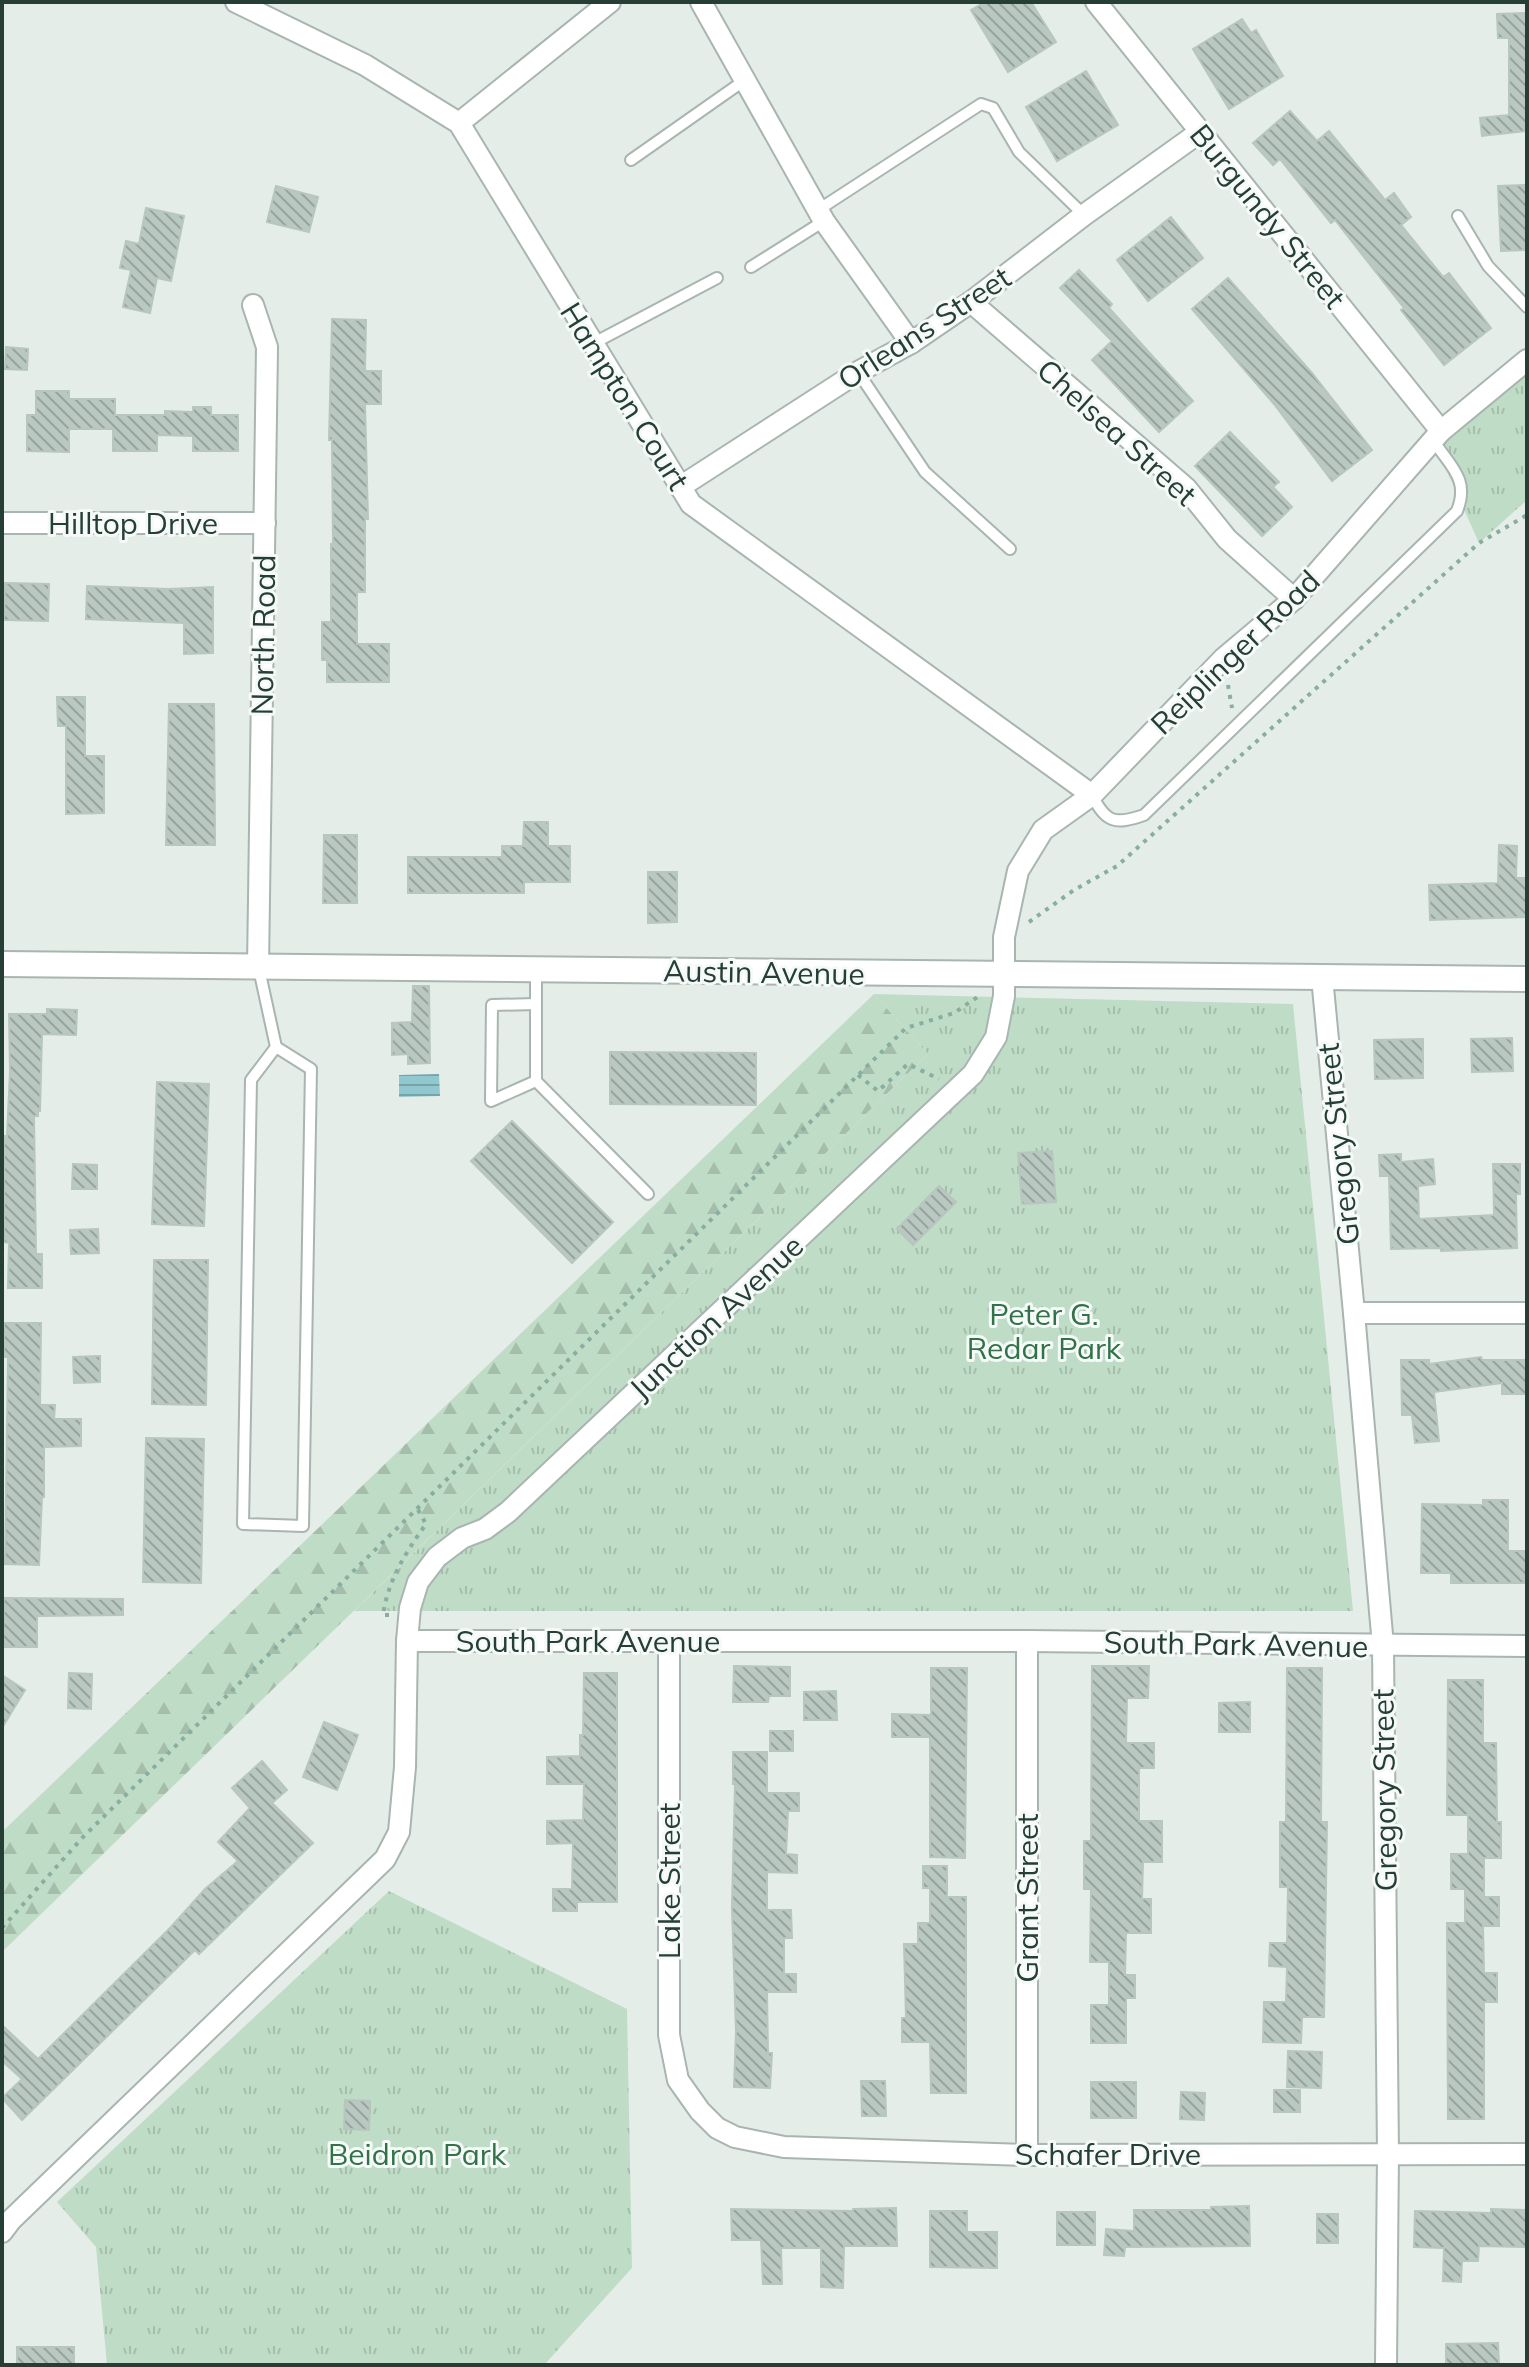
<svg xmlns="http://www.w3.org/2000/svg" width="1529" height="2367" viewBox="0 0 1529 2367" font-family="Mulish,sans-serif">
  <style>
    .forest { fill: url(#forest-firs) }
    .park { fill: url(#park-tufts) }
    .water { fill: url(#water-rules) }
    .building { fill: url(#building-back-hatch); stroke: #b7c6bf; stroke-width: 2 }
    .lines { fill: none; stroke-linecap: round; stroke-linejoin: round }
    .service-casing { stroke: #a8b5b0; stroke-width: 14 }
    .minor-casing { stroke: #a8b5b0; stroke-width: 24 }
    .tertiary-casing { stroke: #a8b5b0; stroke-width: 28 }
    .path { stroke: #87aea0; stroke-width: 4; stroke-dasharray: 4 6; stroke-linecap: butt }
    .service { stroke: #fff; stroke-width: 10 }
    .minor { stroke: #fff; stroke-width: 20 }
    .tertiary { stroke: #fff; stroke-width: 24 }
    .labels { text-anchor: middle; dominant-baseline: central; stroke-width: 6; stroke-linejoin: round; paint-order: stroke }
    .street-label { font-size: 30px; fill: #253e36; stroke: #f5f9f7 }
    .park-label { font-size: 30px; fill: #317248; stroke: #f5f9f7 }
  </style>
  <defs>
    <pattern id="forest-firs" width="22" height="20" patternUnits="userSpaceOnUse" patternTransform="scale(2)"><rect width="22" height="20" fill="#bfdcc6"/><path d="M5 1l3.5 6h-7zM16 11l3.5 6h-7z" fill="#a4beab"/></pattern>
    <pattern id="park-tufts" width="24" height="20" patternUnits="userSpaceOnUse" patternTransform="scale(2)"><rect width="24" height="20" fill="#bfdcc6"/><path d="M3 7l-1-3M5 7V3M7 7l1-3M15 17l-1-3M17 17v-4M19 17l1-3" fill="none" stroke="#a4beab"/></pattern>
    <pattern id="water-rules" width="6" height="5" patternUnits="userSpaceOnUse" patternTransform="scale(2)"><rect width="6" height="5" fill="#91c7ce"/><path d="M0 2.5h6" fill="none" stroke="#76a3a8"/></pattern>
    <pattern id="building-back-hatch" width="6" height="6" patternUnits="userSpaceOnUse" patternTransform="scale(2)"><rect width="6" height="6" fill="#bac8c2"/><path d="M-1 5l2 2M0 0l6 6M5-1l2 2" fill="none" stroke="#97a49e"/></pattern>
  </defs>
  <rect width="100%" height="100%" fill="#e5ede9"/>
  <polygon class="forest" points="874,994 928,1054 2,1952 2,1832"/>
  <g class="park">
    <polygon points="1527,346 1527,500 1479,543 1433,440 1511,358"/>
    <polygon points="874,994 1293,1004 1353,1611 354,1611 928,1054"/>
    <polygon points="389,1891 627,2009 632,2268 544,2365 107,2365 96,2247 57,2202"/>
  </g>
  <polygon class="water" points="439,1074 440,1096 399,1097 399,1075"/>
  <g class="building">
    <polygon points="985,2 1031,2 1056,42 1008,72 971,10"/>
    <polygon points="1527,13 1527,131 1482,136 1480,118 1509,115 1509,38 1498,38 1497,14"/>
    <polygon points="1242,19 1251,33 1256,30 1283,76 1229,109 1193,49"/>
    <polygon points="1086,71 1118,125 1057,161 1026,107"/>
    <polygon points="1290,111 1317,141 1329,131 1385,200 1394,193 1411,217 1401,225 1443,277 1449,273 1491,328 1444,365 1401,310 1404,308 1335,220 1331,223 1280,159 1273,165 1253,143"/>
    <polygon points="1527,185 1527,250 1501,251 1498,186"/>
    <polygon points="276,186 318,197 309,232 267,222"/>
    <polygon points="146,208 184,216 171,281 157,278 150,313 123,307 131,270 120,268 126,241 139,244"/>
    <polygon points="1171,217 1203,258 1148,301 1117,260"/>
    <polygon points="1079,270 1112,304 1109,308 1193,401 1159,432 1092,360 1112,341 1060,288"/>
    <polygon points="1228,278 1312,373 1372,450 1332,481 1274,404 1192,309"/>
    <polygon points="332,319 366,320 365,371 381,371 381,404 365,404 368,519 365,519 365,592 357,592 357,644 389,644 389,682 327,682 327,660 322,660 322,622 331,622 331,544 333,544 332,440 329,440"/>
    <polygon points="6,347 28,349 27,370 5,369"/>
    <polygon points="36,391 69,391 69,399 115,399 115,415 165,415 165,411 193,412 193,407 211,407 211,415 238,415 238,451 193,451 193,436 157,435 157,451 113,451 113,429 69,429 69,452 27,451 27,415 36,415"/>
    <polygon points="1230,432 1279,482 1273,487 1292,507 1262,536 1195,466"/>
    <polygon points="5,583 49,584 48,621 4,620"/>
    <polygon points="87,586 169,589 213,587 213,653 184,654 184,623 86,619"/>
    <polygon points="57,697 85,697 85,756 104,756 104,813 66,814 66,726 58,726"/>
    <polygon points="169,704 214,704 215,845 166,845"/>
    <polygon points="524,822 548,822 548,846 570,846 570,882 524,882 524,893 408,893 408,857 502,857 502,846 523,846"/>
    <polygon points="324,835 357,835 357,903 323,903"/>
    <polygon points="1499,845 1517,846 1516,878 1527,878 1527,917 1430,920 1429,885 1498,883"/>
    <polygon points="648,872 677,872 677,922 648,923"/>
    <polygon points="413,986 429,986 430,1063 408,1064 408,1054 392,1055 392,1023 412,1022"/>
    <polygon points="47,1009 77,1010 76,1035 42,1034 40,1111 38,1111 38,1116 34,1116 36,1254 42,1254 42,1288 8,1288 9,1243 4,1242 4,1136 7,1136 10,1071 9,1014 47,1014"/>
    <polygon points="1512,1038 1513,1071 1472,1072 1471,1039"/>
    <polygon points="1423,1039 1423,1078 1375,1079 1374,1040"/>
    <polygon points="610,1052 756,1053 756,1105 610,1104"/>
    <polygon points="157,1082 209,1084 204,1226 152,1224"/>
    <polygon points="512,1121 613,1222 572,1263 471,1161"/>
    <polygon points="1052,1151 1056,1202 1022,1204 1018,1153"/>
    <polygon points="1401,1154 1401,1162 1433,1159 1435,1184 1418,1186 1419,1219 1494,1215 1493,1164 1520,1164 1520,1194 1516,1194 1517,1248 1441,1251 1441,1248 1391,1249 1389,1176 1380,1176 1379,1155"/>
    <polygon points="73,1164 97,1165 97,1189 72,1189"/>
    <polygon points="939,1186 956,1202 913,1245 897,1229"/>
    <polygon points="98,1229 99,1253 71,1254 70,1230"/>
    <polygon points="154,1260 208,1260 206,1405 152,1404"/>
    <polygon points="4,1323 41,1323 40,1405 55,1405 54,1419 81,1419 81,1446 44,1447 44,1497 42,1497 39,1565 5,1564 8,1357 4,1357"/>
    <polygon points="100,1356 100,1382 74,1383 73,1357"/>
    <polygon points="1481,1357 1482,1360 1527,1360 1527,1394 1502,1394 1502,1383 1434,1392 1439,1441 1415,1443 1412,1415 1402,1415 1401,1360 1429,1360 1429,1364"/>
    <polygon points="146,1438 204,1439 201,1583 143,1582"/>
    <polygon points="1483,1500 1508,1500 1508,1551 1527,1551 1527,1583 1451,1583 1451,1573 1421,1573 1422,1504 1483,1505"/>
    <polygon points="4,1598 123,1599 123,1615 37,1616 37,1647 3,1647"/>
    <polygon points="734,1666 790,1667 790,1696 769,1696 768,1702 733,1702"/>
    <polygon points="1092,1666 1149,1666 1148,1698 1127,1698 1126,1743 1154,1743 1154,1768 1139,1768 1139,1821 1162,1821 1162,1862 1143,1862 1142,1899 1151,1899 1151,1933 1126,1933 1125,1975 1135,1975 1135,1998 1126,1998 1126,2043 1091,2043 1091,2005 1109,2005 1109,1962 1090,1962 1091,1889 1084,1889 1084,1841 1091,1841"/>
    <polygon points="931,1668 967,1668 965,1858 930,1857 930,1737 892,1737 892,1714 931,1715"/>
    <polygon points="1287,1668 1322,1668 1321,1822 1327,1822 1324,2017 1302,2017 1301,2043 1263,2042 1264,2002 1286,2002 1287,1967 1269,1966 1270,1943 1287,1943 1288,1887 1280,1887 1280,1822 1286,1822"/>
    <polygon points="69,1673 92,1674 91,1709 68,1708"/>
    <polygon points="584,1673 617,1673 617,1902 577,1902 577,1911 553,1911 553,1889 572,1889 573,1843 547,1844 547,1821 583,1820 584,1784 547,1784 547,1757 580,1756 580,1735 583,1735"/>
    <polygon points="2,1675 25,1690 2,1728"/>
    <polygon points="1448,1680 1483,1680 1483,1743 1496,1743 1497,1822 1501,1822 1501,1858 1484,1858 1484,1897 1499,1897 1499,1926 1483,1926 1484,1973 1497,1973 1497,2002 1484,2002 1484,2119 1448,2119 1447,1923 1465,1923 1465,1889 1451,1889 1451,1854 1468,1854 1468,1815 1447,1815"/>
    <polygon points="836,1691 837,1720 804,1720 804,1692"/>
    <polygon points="1250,1702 1250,1732 1219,1732 1219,1703"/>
    <polygon points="324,1722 358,1735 337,1790 303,1777"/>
    <rect x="770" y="1731" width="23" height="20"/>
    <polygon points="733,1752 767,1752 767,1793 799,1793 799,1811 788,1811 786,1854 797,1855 797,1873 767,1872 767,1910 791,1910 792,1938 784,1938 784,1974 796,1974 796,1992 767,1992 768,2053 772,2053 770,2088 734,2087 736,2032 732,1907 735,1784 733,1784"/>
    <polygon points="262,1761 287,1790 272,1803 313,1843 199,1954 195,1950 22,2120 2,2098 22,2079 2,2061 2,2025 38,2059 171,1927 205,1889 238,1861 218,1842 250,1808 232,1788"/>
    <polygon points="923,1866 947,1866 947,1897 966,1897 966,2093 931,2093 930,2042 902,2042 902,2018 906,2018 904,1944 918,1944 918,1923 930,1923 930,1888 923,1888"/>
    <polygon points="1288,2051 1322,2052 1321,2088 1287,2087"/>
    <polygon points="861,2081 885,2081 886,2116 862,2116"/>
    <rect x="1091" y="2082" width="45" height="36"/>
    <rect x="1274" y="2090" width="26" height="22"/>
    <polygon points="1181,2092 1205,2093 1204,2120 1180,2119"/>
    <polygon points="345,2100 370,2101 369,2130 344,2129"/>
    <polygon points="1249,2206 1250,2246 1125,2247 1124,2256 1104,2255 1106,2229 1134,2231 1134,2210 1211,2210 1211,2207"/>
    <polygon points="896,2208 897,2246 844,2246 843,2288 821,2287 821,2248 781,2248 782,2284 763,2284 761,2240 732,2240 731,2209 853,2211 853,2209"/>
    <polygon points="1491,2209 1527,2210 1527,2247 1479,2246 1478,2261 1462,2261 1461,2282 1443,2281 1444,2248 1414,2247 1415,2211 1491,2213"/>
    <polygon points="930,2211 967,2211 967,2232 997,2232 997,2268 930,2267"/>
    <rect x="1057" y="2212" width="38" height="33"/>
    <rect x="1317" y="2214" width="21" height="29"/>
    <polygon points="1498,2343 1499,2365 1446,2365 1446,2344"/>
    <rect x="17" y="2347" width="57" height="18"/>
  </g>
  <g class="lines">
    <defs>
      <g id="service">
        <polyline points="631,160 745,80"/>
        <polyline points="818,210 981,104 993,108 1019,152 1084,215"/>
        <polyline points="1458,216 1488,266 1527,307"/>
        <polyline points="751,267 824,221"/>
        <polyline points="592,344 717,278"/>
        <polyline points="858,372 925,472 1010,549"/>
        <path d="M 1092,795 C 1106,823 1115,825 1144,815 L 1457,511 C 1470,479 1450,466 1433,440"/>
        <polyline points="259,969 276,1047 311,1069 303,1526 243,1524 251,1080 276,1047"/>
        <polyline points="536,970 536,1081 648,1194"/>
        <polyline points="536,1004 492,1005 491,1101 536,1081"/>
      </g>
      <g id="minor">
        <polyline points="236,2 365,65 459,123 691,504 1092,795"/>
        <polyline points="701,2 824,221 911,343"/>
        <polyline points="1096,2 1441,431"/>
        <polyline points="459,123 610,2"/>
        <polyline points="971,302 1186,488 1227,539 1294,599"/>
        <polyline points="253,305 267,347 258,967"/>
        <polyline points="680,487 858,372 911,343 971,302 1084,215 1200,132"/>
        <polyline points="2,523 265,523"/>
        <polyline points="1322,977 1354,1313 1383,1646 1388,2154 1386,2365"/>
        <polyline points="1354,1313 1527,1313"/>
        <polyline points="407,1641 1027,1641 1527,1646"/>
        <polyline points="669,1642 669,2035 678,2080 700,2111 717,2128 735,2137 784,2147 1027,2155 1527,2154"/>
        <polyline points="1027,2155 1027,1641"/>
        <polyline points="2,2232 11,2220 385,1859 399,1832 405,1767 407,1641 410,1608 418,1582 437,1557 462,1538 485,1529 508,1512 973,1074 996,1037 1004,996 1004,937 1018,871 1043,830 1092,795 1223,659 1294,599 1441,431 1527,360"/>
      </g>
      <polyline id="tertiary" points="2,964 1527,979"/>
    </defs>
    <use href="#service" class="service-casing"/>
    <use href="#minor" class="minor-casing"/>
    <use href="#tertiary" class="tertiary-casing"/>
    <g class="path">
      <polyline points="1228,685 1232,708"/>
      <polyline points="1029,922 1074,890 1117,866 1479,543 1527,515"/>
      <polyline points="858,1075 878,1091 908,1064 939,1079"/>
      <path d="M 389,1615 L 383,1615 C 388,1580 406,1552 426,1524 L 417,1508"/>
      <polyline points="2,1928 83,1837 906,1028 954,1013 979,996"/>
    </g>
    <use href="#service" class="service"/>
    <use href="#minor" class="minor"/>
    <use href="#tertiary" class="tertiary"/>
  </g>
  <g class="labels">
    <g class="street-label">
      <text transform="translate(1268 216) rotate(51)">Burgundy Street</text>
      <text transform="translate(924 328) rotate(-33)">Orleans Street</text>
      <text transform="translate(625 396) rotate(58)">Hampton Court</text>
      <text transform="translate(1117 432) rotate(42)">Chelsea Street</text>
      <text x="133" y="523">Hilltop Drive</text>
      <text transform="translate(263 635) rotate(-89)">North Road</text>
      <text transform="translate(1235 652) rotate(-44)">Reiplinger Road</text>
      <text transform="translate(764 972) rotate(1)">Austin Avenue</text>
      <text transform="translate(1338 1144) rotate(-96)">Gregory Street</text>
      <text transform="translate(716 1317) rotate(-43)">Junction Avenue</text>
      <text x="588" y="1641">South Park Avenue</text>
      <text transform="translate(1236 1644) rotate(1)">South Park Avenue</text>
      <text transform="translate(1384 1790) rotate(-91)">Gregory Street</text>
      <text transform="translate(669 1881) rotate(-90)">Lake Street</text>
      <text transform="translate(1027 1898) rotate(-90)">Grant Street</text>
      <text x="1108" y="2154">Schafer Drive</text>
    </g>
    <g class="park-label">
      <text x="1044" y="1314">Peter G.<tspan x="1044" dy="34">Redar Park</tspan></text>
      <text x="417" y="2154">Beidron Park</text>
    </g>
  </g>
  <rect width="1529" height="2367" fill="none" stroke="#253e36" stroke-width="8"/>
</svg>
